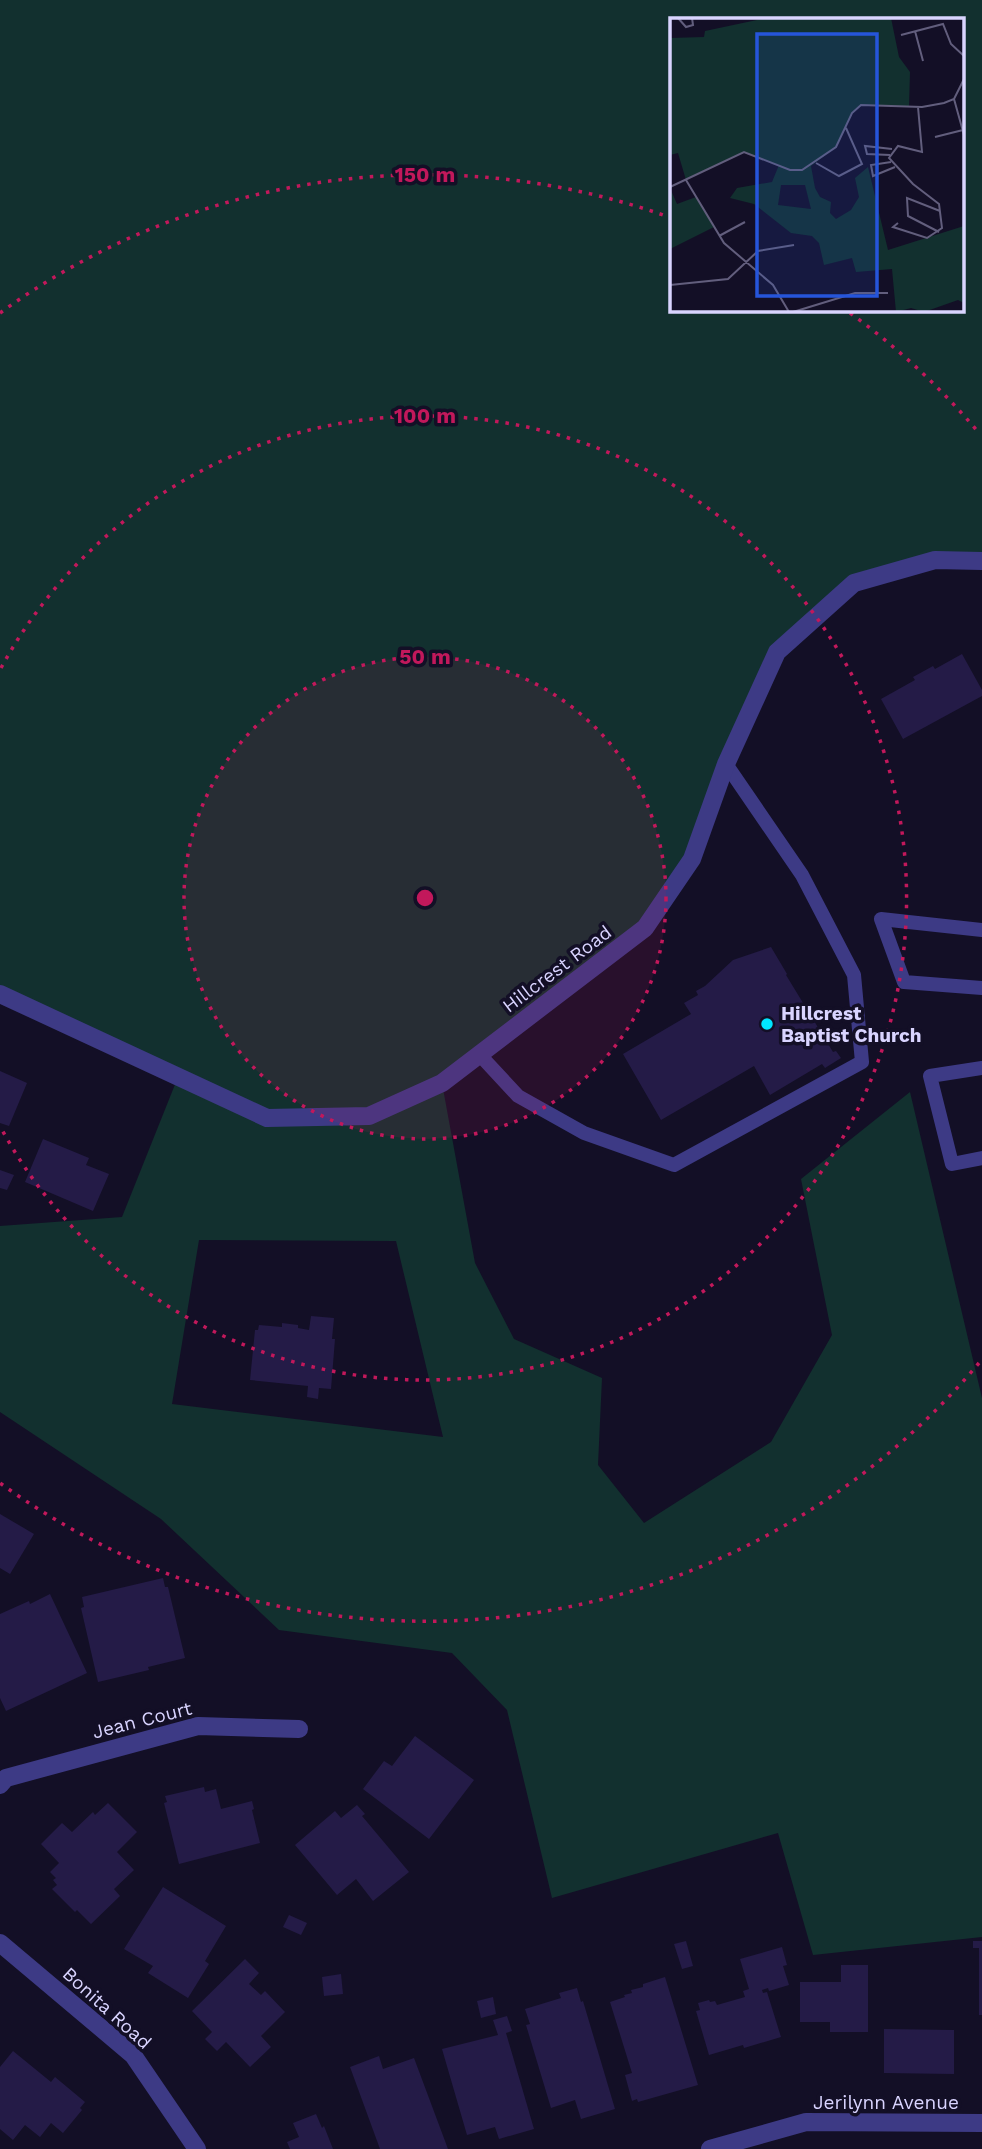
<svg xmlns="http://www.w3.org/2000/svg" width="982" height="2149" viewBox="0 0 982 2149" font-family="'Work Sans',sans-serif">
  <style>
    .green { fill: #12302f; fill-rule: evenodd }
    .building { fill: #241b47 }
    .lines { fill: none; stroke-linecap: round; stroke-linejoin: round }
    .service { stroke: #3d3a85; stroke-width: 14 }
    .minor { stroke: #3d3a85; stroke-width: 18 }
    .ring { fill: none; stroke: #c2185b; stroke-width: 3.5; stroke-dasharray: 3.5 7 }
    .poi-dot { fill: #00e5ff; stroke: #130f26; stroke-width: 2.5 }
    .labels { text-anchor: middle; dominant-baseline: central; stroke-width: 7; stroke-linejoin: round; paint-order: stroke }
    .street-label { font-size: 19px; fill: #d9d4ff; stroke: #130f26 }
    .poi-label { font-size: 19px; font-weight: bold; fill: #d9d4ff; stroke: #130f26; text-anchor: start }
    .inset-road { fill: none; stroke: #625e7d; stroke-width: 2 }
    .view { fill: #2655da; fill-opacity: 0.15; stroke: #2655da; stroke-width: 3.5 }
    .inset-edge { fill: none; stroke: #d9d4ff; stroke-width: 3.5 }
    .centre { fill: #c2185b; stroke: #130f26; stroke-width: 3.5 }
    .ring-label { font-size: 21px; text-anchor: middle; font-weight: bold; fill: #c2185b; stroke: #130f26; stroke-width: 7; stroke-linejoin: round; paint-order: stroke }
  </style>
  <rect width="100%" height="100%" fill="#130f26"/>
  <path class="green" d="M 0,0 L 982,0 L 982,561 L 935,560 L 854,583 L 777,652 L 692,859 L 645,928 L 442,1083 L 475,1263 L 514,1339 L 602,1378 L 598,1465 L 644,1523 L 771,1442 L 832,1335 L 801,1179 L 910,1092 L 982,1398 L 982,1937 L 813,1955 L 778,1833 L 552,1898 L 507,1710 L 452,1653 L 279,1630 L 161,1519 L 0,1412 L 0,1226 L 122,1217 L 178,1077 L 0,994 ZM 672,19 L 963,19 L 963,310 L 672,310 ZM 199,1240 L 396,1241 L 443,1437 L 172,1404 Z"/>
  <g class="building">
    <polygon points="962,654 982,690 982,696 903,739 881,699 915,680 913,677 933,666 935,669"/>
    <polygon points="771,947 787,974 786,975 833,1052 836,1051 841,1058 825,1068 822,1064 770,1095 754,1066 661,1120 623,1054 691,1014 684,1003 698,995 696,991 705,986 733,960"/>
    <polygon points="0,1071 27,1083 9,1126 0,1123"/>
    <polygon points="43,1139 89,1158 86,1165 109,1174 93,1211 25,1182"/>
    <polygon points="0,1170 14,1175 7,1190 0,1188"/>
    <polygon points="311,1316 334,1318 332,1339 335,1339 331,1389 319,1388 318,1399 307,1397 308,1386 250,1380 255,1330 258,1330 259,1325 282,1327 282,1323 298,1325 298,1328 309,1330"/>
    <polygon points="0,1514 34,1534 10,1574 0,1568"/>
    <polygon points="163,1578 165,1587 168,1587 185,1658 148,1667 149,1670 98,1682 81,1608 84,1607 82,1597"/>
    <polygon points="50,1594 87,1673 6,1711 0,1698 0,1614 29,1601 30,1604"/>
    <polygon points="415,1736 474,1780 429,1839 363,1789 384,1761 392,1766"/>
    <polygon points="204,1787 205,1792 216,1789 221,1809 252,1801 254,1809 252,1810 260,1843 179,1864 164,1803 167,1802 165,1796"/>
    <polygon points="108,1803 137,1832 117,1852 134,1870 114,1889 120,1896 91,1924 77,1910 75,1912 52,1889 57,1885 53,1880 56,1878 50,1872 59,1863 41,1844 62,1823 72,1832 93,1812 95,1815"/>
    <polygon points="357,1805 365,1814 362,1816 409,1872 373,1901 356,1879 337,1895 295,1845 335,1811 341,1818"/>
    <polygon points="163,1887 226,1926 205,1961 209,1964 188,1998 148,1973 153,1966 124,1949"/>
    <polygon points="289,1915 307,1923 301,1935 283,1927"/>
    <polygon points="686,1941 693,1966 682,1969 674,1944"/>
    <polygon points="973,1941 982,1941 982,2015 979,2015 979,1948 973,1948"/>
    <polygon points="782,1947 787,1965 783,1966 789,1985 769,1991 768,1988 762,1990 763,1993 767,1992 781,2037 744,2048 743,2045 709,2055 696,2011 700,2010 698,2003 709,2000 710,2002 715,2001 717,2005 745,1997 743,1991 749,1989 740,1959"/>
    <polygon points="245,1959 259,1973 249,1984 261,1995 265,1991 285,2012 261,2036 271,2047 250,2067 226,2042 217,2051 205,2039 212,2032 192,2011"/>
    <polygon points="841,1965 868,1965 868,2032 830,2032 830,2022 800,2022 800,1982 841,1982"/>
    <polygon points="341,1974 343,1994 324,1996 322,1977"/>
    <polygon points="665,1977 698,2085 638,2102 637,2099 632,2101 625,2075 632,2073 610,2002 625,1997 624,1995 632,1993 631,1990 643,1987 643,1984"/>
    <polygon points="577,1988 581,2002 583,2001 615,2109 581,2119 575,2100 551,2108 526,2025 530,2024 525,2009 561,1998 559,1993"/>
    <polygon points="493,1997 496,2014 481,2018 477,2001"/>
    <polygon points="507,2016 512,2031 506,2033 534,2129 499,2139 495,2127 467,2135 442,2049 498,2035 493,2020"/>
    <polygon points="884,2029 954,2030 954,2074 884,2073"/>
    <polygon points="13,2051 51,2082 55,2077 85,2102 80,2108 82,2110 63,2133 51,2123 40,2137 25,2125 13,2140 0,2129 0,2067"/>
    <polygon points="379,2056 383,2069 414,2058 448,2149 380,2149 350,2067"/>
    <polygon points="316,2114 322,2128 324,2126 333,2149 290,2149 287,2142 299,2137 293,2123"/>
  </g>
  <g class="lines">
    <g class="service">
      <polyline points="982,930 881,919 904,982 982,988"/>
      <polyline points="479,1054 518,1096 584,1133 674,1165 862,1062 854,975 802,875 726,764"/>
      <polyline points="982,1068 930,1076 952,1164 982,1158"/>
    </g>
    <g class="minor">
      <polyline points="0,994 267,1118 369,1116 442,1083 645,928 692,859 726,764 777,652 854,583 935,560 982,561"/>
      <polyline points="0,1785 6,1778 198,1726 299,1729"/>
      <polyline points="0,1943 133,2055 197,2149"/>
      <polyline points="710,2149 806,2122 982,2123"/>
    </g>
  </g>
  <circle cx="425" cy="898" r="241" fill="#c2185b" fill-opacity=".12"/>
  <g class="ring">
    <circle cx="425" cy="898" r="241"/>
    <path d="M1 668A482 482 0 1 1 1 1128"/>
    <path d="M979 1363A723 723 0 0 1 0 1483M0 313A723 723 0 0 1 666 216M850 313A723 723 0 0 1 979 433"/>
  </g>
  <circle class="poi-dot" cx="767" cy="1024" r="7"/>
  <g class="labels">
    <g class="street-label">
      <text transform="translate(557 969) rotate(-37)">Hillcrest Road</text>
      <text transform="translate(142 1720) rotate(-14)">Jean Court</text>
      <text transform="translate(107 2008) rotate(42)">Bonita Road</text>
      <text x="886" y="2102">Jerilynn Avenue</text>
    </g>
    <g class="poi-label">
      <text x="781" y="1013">Hillcrest<tspan x="781" dy="22">Baptist Church</tspan></text>
    </g>
  </g>
  <g transform="translate(670 18)">
    <rect width="294" height="294" fill="#130f26"/>
    <path d="M 96,0 L 221,0 L 229,39 L 240,54 L 239,89 L 191,87 L 182,96 L 166,129 L 141,148 L 145,170 L 150,179 L 161,184 L 160,195 L 166,201 L 181,192 L 189,179 L 185,160 L 198,149 L 218,232 L 294,208 L 294,285 L 288,282 L 254,294 L 241,290 L 226,294 L 222,251 L 186,254 L 182,240 L 154,247 L 149,225 L 142,218 L 121,215 L 84,186 L 60,180 L 67,170 L 102,164 L 109,147 L 74,134 L 16,162 L 8,135 L 0,137 L 0,20 L 34,19 L 35,13 ZM 111,167 L 135,167 L 141,191 L 108,187 ZM 0,170 L 7,186 L 26,179 L 44,209 L 0,231 Z" fill="#12302f" fill-rule="evenodd"/>
    <path class="inset-road" d="M 8,0 L 16,9 L 23,7 L 22,0M 245,13 L 253,43M 231,17 L 273,6 L 281,26 L 294,38M 284,81 L 294,117M 265,119 L 293,112M 220,137 L 197,136 L 195,128 L 222,131M 221,144 L 201,147 L 203,158 L 225,149M 146,145 L 169,158 L 192,146 L 176,110M 16,162 L 54,225 L 103,267 L 119,294M 0,169 L 74,134 L 120,152 L 132,152 L 166,129 L 182,95 L 191,87 L 252,89 L 274,85 L 284,81 L 294,61M 228,205 L 223,209 L 257,220 L 272,210 L 269,186 L 243,166 L 219,140 L 228,128 L 252,134 L 248,89M 269,214 L 238,198 L 237,180 L 270,193M 49,218 L 75,204M 0,267 L 58,261 L 88,233 L 124,227M 123,294 L 185,275 L 218,275"/>
    <path class="view" d="M 87,16 L 207,16 L 207,278 L 87,278 Z"/>
    <rect width="294" height="294" class="inset-edge"/>
  </g>
  <circle cx="425" cy="898" r="10" class="centre"/>
  <g class="ring-label">
    <text x="425" y="182">150 m</text>
    <text x="425" y="423">100 m</text>
    <text x="425" y="664">50 m</text>
  </g>
</svg>
